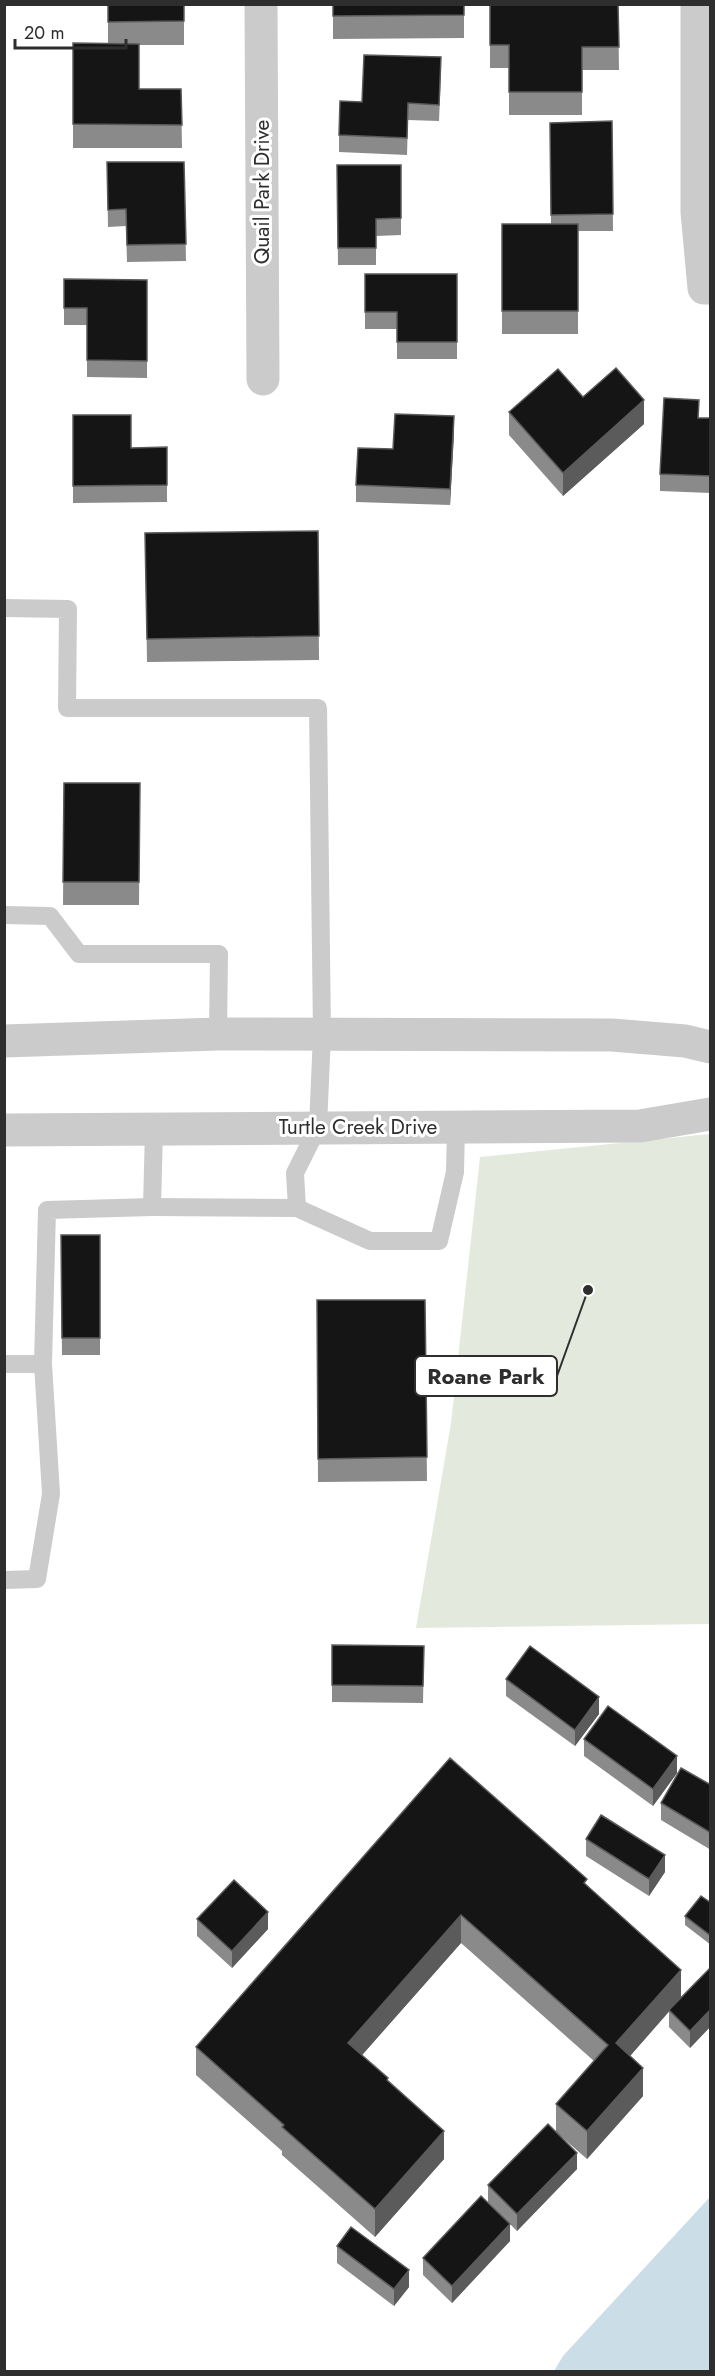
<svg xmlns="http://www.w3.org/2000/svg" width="715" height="2376" viewBox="0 0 715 2376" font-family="Jost,sans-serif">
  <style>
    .green { fill: #e4e9dd }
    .water { fill: #cbdde7 }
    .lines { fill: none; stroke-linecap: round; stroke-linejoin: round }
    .service { stroke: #cbcbcb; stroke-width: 18 }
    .minor { stroke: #cbcbcb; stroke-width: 33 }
    .tertiary { stroke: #cbcbcb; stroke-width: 33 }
    .wall { fill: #8a8a8a }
    .shaded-wall { fill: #5b5b5b }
    .building { fill: #151515; stroke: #5b5b5b; stroke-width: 1.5 }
    .labels { text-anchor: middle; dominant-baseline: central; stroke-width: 6; stroke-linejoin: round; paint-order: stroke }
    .street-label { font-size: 21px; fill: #2e2e2e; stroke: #fff }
    .leader { fill: none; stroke: #2e2e2e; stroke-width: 2 }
    .callout-dot { fill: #2e2e2e; stroke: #fff; stroke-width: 2 }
    .callout { fill: #fff; stroke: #2e2e2e; stroke-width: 2 }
    .callout-label { font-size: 22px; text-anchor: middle; font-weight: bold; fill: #2e2e2e }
  </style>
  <rect width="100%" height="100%" fill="#fff"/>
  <polygon class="green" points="710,1134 710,1624 416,1628 451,1423 480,1157"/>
  <polygon class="water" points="710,2197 710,2371 554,2371 563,2356"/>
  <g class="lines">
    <g class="service">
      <polyline points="4,608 68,609 67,708 318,708 322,1034 318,1127 295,1173 297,1208 152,1207"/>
      <polyline points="4,915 50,916 79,954 219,954 218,1034"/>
      <polyline points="297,1208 370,1241 439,1241 455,1172 456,1126"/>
      <polyline points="4,1364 43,1364 51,1494 37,1579 4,1580"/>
      <polyline points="43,1364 47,1210 152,1207 154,1129"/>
    </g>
    <g class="minor">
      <polyline points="261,4 263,379"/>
      <polyline points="697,4 697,212 704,288 710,288"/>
    </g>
    <g class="tertiary">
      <polyline points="4,1041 218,1034 612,1035 685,1041 710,1047"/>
      <polyline points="4,1130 640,1126 710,1114"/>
    </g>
  </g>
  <g class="wall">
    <polygon points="108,4 184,4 184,45 139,45 139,89 181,89 182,148 73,148 73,43 108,44"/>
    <polygon points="333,4 464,4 464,38 333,39"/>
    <polygon points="490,4 618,4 619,70 582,70 582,115 509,115 509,68 490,68"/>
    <polygon points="441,74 439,121 408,120 407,155 339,152 339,135 362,102"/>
    <polygon points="612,121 613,231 578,231 578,334 502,334 502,224 551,224 550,123"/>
    <polygon points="107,162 184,162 186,261 127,262 126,226 108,227"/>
    <polygon points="337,165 401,165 401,235 376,236 376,265 338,265"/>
    <polygon points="365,274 457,274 457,359 397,359 397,329 365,329"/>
    <polygon points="64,279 147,280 147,378 87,377 87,325 64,325"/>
    <polygon points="583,397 644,424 563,496 509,435 509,412"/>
    <polygon points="73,415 131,448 167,447 167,502 73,503"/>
    <polygon points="698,418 711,418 711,493 660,491 660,474"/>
    <polygon points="454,433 450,505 356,502 356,485 393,449"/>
    <polygon points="318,531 319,660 147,662 145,533"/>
    <polygon points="64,783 140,783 139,905 63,905"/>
    <polygon points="61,1235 100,1235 100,1355 62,1355"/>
    <polygon points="317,1300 425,1300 427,1481 318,1482"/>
    <polygon points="332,1645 424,1646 423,1703 332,1702"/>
    <polygon points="506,1679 599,1714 575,1746 506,1696"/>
    <polygon points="584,1739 677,1773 653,1806 584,1756"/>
    <polygon points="450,1758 587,1885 681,1998 711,1967 711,2026 690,2048 669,2027 669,2011 630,2056 643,2096 587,2159 556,2132 577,2169 517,2231 488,2202 488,2185 556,2132 556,2104 594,2061 461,1943 362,2055 388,2081 444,2159 375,2237 282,2155 282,2151 196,2075 196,2047"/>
    <polygon points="711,1785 711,1850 661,1820 661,1803"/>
    <polygon points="586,1839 665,1872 649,1896 586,1856"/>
    <polygon points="711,1903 711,1945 685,1925 685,1916"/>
    <polygon points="197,1919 268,1929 232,1968 197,1936"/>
    <polygon points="510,2241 452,2303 423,2275 423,2258"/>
    <polygon points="337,2246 409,2287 394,2306 337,2263"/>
  </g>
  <g class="shaded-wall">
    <polygon points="644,400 644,424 563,496 563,473"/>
    <polygon points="454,416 454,433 450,505 450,489"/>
    <polygon points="599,1697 599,1714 575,1746 575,1730"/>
    <polygon points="677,1756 677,1773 653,1806 653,1789"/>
    <polygon points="665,1855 665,1872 649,1896 649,1879"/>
    <polygon points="268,1912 268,1929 232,1968 232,1951"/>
    <polygon points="461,1915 461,1943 348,2071 348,2043"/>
    <polygon points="681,1970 681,1998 616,2072 616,2043"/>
    <polygon points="711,2009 711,2026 690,2048 690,2031"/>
    <polygon points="643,2068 643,2096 587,2159 587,2131"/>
    <polygon points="444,2131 444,2159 375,2237 375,2209"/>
    <polygon points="577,2153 577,2169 517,2231 517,2214"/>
    <polygon points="510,2224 510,2241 452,2303 452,2286"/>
    <polygon points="409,2270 409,2287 394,2306 394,2289"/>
  </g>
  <g class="building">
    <polygon points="108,4 184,4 184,21 108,22"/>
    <polygon points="333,4 464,4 464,15 333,16"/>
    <polygon points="490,4 618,4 619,47 582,47 582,92 509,92 509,45 490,45"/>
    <polygon points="73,43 139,44 139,89 181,89 182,125 73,124"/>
    <polygon points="364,55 441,57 439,105 408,103 407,138 339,135 340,101 362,102"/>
    <polygon points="612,121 613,214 551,215 550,123"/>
    <polygon points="107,162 184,162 186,244 127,245 126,209 108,210"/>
    <polygon points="337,165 401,165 401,218 376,219 376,248 338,248"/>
    <rect x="502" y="224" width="76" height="87"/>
    <polygon points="365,274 457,274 457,342 397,342 397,312 365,312"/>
    <polygon points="64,279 147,280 147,361 87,360 87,308 64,308"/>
    <polygon points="616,368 644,400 563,473 509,412 558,369 583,397"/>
    <polygon points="664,398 699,400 698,418 711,418 711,476 660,474"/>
    <polygon points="395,414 454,416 450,489 356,485 358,448 393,449"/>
    <polygon points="73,415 131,415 131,448 167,447 167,485 73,486"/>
    <polygon points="318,531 319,636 147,639 145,533"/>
    <polygon points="64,783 140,783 139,882 63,882"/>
    <polygon points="61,1235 100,1235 100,1338 62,1338"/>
    <polygon points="317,1300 425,1300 427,1457 318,1459"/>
    <polygon points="332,1645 424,1646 423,1686 332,1685"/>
    <polygon points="530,1646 599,1697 575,1730 506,1679"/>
    <polygon points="608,1706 677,1756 653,1789 584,1739"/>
    <polygon points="450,1758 587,1879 584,1883 681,1970 616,2043 643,2068 587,2131 556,2104 608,2045 461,1915 348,2043 388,2078 387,2080 444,2131 375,2209 282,2127 284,2125 196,2047"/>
    <polygon points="681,1768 711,1785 711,1833 661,1803"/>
    <polygon points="601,1815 665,1855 649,1879 586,1839"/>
    <polygon points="234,1880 268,1912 232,1951 197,1919"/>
    <polygon points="701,1896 711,1903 711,1936 685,1916"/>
    <polygon points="711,1967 711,2009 690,2031 669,2010"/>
    <polygon points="548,2124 577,2153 517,2214 488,2185"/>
    <polygon points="481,2196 510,2224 452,2286 423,2258"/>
    <polygon points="351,2227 409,2270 394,2289 337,2246"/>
  </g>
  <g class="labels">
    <g class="street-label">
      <text transform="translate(262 192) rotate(-90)">Quail Park Drive</text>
      <text x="358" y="1127">Turtle Creek Drive</text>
    </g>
  </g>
  <path class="leader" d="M588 1290L557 1376"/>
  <circle class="callout-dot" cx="588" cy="1290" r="6"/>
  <rect class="callout" x="415" y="1356" width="142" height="40" rx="6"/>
  <g class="callout-label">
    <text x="486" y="1384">Roane Park</text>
  </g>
  <rect width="715" height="2376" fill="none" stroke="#2e2e2e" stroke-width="12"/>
  <path d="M15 39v9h111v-9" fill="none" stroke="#2e2e2e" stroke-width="3"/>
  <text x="24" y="39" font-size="18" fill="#2e2e2e" stroke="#ffffff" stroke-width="4.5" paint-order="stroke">20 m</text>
</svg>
